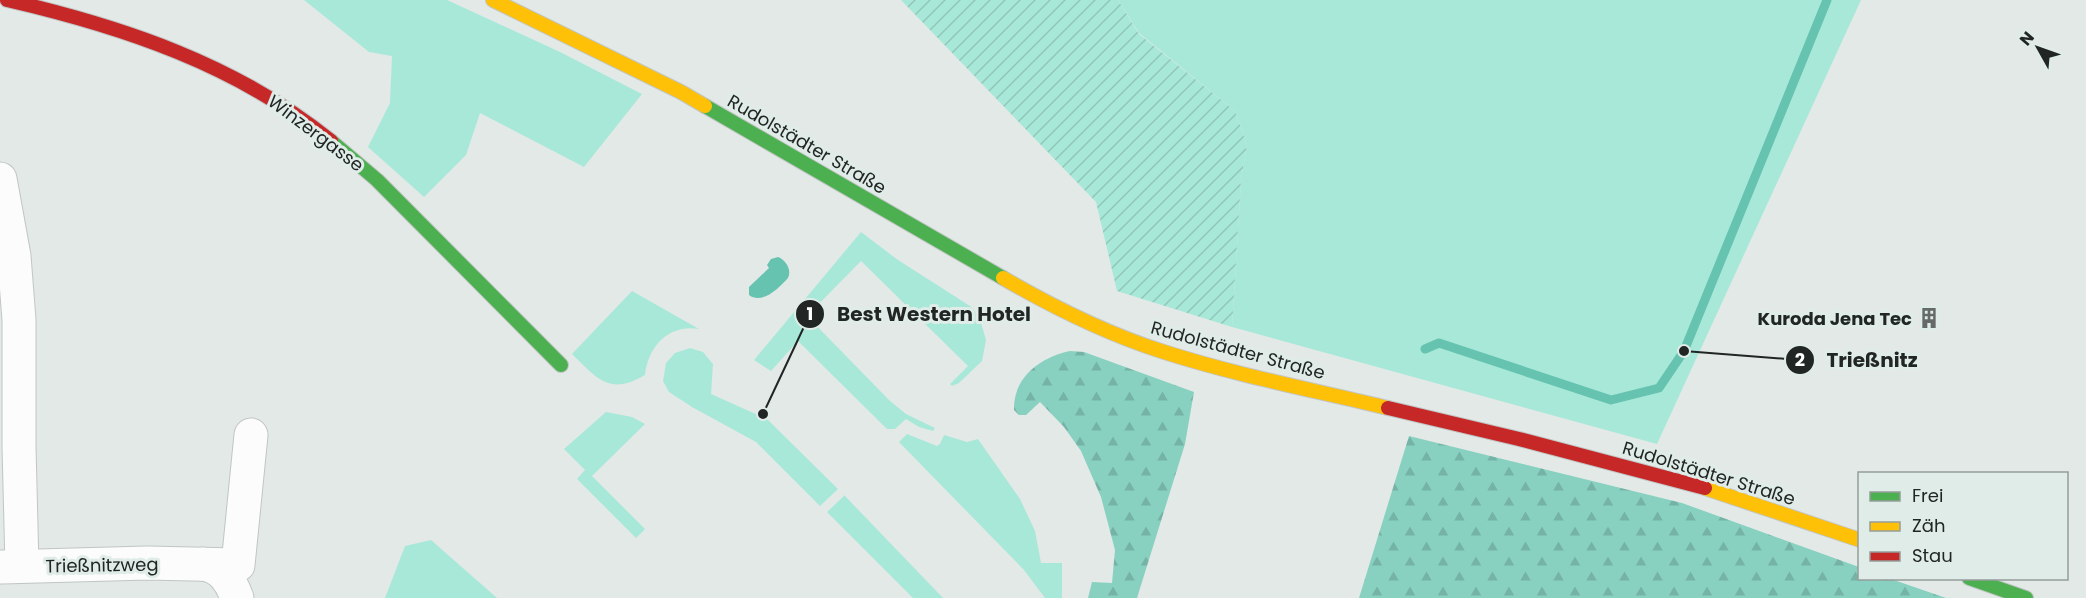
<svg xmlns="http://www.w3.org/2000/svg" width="2086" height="598" viewBox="0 0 2086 598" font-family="Poppins,sans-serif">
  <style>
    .grass { fill: #a8e8d8 }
    .forest { fill: url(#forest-firs) }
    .garden { fill: url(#garden-furrows) }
    .water { fill: #66c3b0 }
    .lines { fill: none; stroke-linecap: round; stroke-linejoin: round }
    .stream { stroke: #66c3b0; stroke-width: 9 }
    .street-casing { stroke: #c1c6c5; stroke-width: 35 }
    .fast-casing { stroke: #c1c6c5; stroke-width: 16 }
    .slow-casing { stroke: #c1c6c5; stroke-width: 16 }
    .jam-casing { stroke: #c1c6c5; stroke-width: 16 }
    .street { stroke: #fbfcfb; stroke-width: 33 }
    .fast { stroke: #4caf50; stroke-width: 14 }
    .slow { stroke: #ffc107; stroke-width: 14 }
    .jam { stroke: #c62828; stroke-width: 14 }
    .labels { text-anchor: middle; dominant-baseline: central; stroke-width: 6; stroke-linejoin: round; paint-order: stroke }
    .street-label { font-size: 18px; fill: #212625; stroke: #e0ece8 }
    .poi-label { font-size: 18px; font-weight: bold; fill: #212625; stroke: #e0ece8; text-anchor: end }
    .leader { fill: none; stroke: #212625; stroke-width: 2 }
    .callout-dot { fill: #212625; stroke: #e0ece8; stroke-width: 2 }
    .mark-label { font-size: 18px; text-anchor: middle; font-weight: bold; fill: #fff }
    .callout-label { font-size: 20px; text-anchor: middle; font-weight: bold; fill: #212625; stroke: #e0ece8; stroke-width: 6; stroke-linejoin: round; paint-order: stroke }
  </style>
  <defs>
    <pattern id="forest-firs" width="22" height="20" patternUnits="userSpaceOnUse" patternTransform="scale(1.5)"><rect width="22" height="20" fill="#88d1c1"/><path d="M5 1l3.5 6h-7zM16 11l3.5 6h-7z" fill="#75b3a6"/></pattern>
    <pattern id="garden-furrows" width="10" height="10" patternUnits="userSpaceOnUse" patternTransform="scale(1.5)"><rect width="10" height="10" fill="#a8e8d8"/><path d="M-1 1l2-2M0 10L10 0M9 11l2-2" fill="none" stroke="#90c7b9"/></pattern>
  </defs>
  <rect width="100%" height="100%" fill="#e3e9e7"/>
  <g class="grass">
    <polygon points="304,0 447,0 560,52 642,94 584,167 480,113 466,155 424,197 368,147 390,103 392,56 369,52"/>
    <polygon points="1118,0 1861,0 1657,444 1232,327 1241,180 1247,145 1235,111 1139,33"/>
    <polygon points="861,232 898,260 970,306 979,316 986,340 982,361 959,383 952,386 950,384 968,366 861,261 807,316 889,400 906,414 935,428 933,431 919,427 906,419 895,429 887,429 798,341 771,371 754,360"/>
    <path d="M 632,291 L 699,329 C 668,324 648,347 645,375 C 609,396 598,379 572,354 Z"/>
    <polygon points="690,348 703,352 713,364 711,394 767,419 838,489 820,506 756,442 692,407 669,392 663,381 666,363 675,353"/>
    <polygon points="606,412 632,417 645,424 592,476 645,529 636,538 577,479 585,470 564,449"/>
    <polygon points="907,434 937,446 940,444 944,435 967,442 978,439 1020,499 1035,531 1041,563 1062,563 1062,598 1045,598 1024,570 899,442"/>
    <polygon points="845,495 845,496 943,598 913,598 827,512"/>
    <polygon points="431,540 497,598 385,598 405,546"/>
  </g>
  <g class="forest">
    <path d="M 1070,351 L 1084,352 L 1194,392 L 1185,444 L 1137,598 L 1088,598 L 1092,582 L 1112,583 L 1115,550 L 1101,497 L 1081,451 L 1064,427 L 1040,402 L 1026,415 L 1019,415 L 1014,410 C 1013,377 1041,357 1070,351 Z"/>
    <polygon points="1409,436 1682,503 1859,567 1860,578 1891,579 1946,598 1359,598"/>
  </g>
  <polygon class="garden" points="901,0 1118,0 1139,34 1235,111 1247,145 1241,180 1232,327 1117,291 1096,202"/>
  <path class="water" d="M 778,257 C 786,260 792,270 788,278 C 779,288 762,305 749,295 L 749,287 L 769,268 L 767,265 L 771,259 Z"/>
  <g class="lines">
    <polyline class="stream" points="1425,349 1439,343 1611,400 1659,388 1684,351 1827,0"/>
    <defs>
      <g id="street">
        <polyline points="0,179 14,256 19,320 19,447 22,566"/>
        <path d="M 203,564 C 222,567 231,581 237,598"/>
        <polyline points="2,567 147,563 238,565 251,435"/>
      </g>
      <g id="fast">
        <polyline points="705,106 1003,278"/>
        <polyline points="331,141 377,180 561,365"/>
        <polyline points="1969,578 2026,598"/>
      </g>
      <g id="slow">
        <polyline points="493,0 681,92 705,106"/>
        <path d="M 1003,278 C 1053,307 1105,333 1161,351 C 1235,375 1313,390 1388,408"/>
        <polyline points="1705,488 1860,540"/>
      </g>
      <g id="jam">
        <path d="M 7,0 C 124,27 237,65 331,141"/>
        <polyline points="1388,408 1519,439 1705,488"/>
      </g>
    </defs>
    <use href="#street" class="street-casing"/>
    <use href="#fast" class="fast-casing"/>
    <use href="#slow" class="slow-casing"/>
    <use href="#jam" class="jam-casing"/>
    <use href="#street" class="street"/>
    <use href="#fast" class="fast"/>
    <use href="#slow" class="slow"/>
    <use href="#jam" class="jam"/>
  </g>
  <defs>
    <symbol id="building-bare" viewBox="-9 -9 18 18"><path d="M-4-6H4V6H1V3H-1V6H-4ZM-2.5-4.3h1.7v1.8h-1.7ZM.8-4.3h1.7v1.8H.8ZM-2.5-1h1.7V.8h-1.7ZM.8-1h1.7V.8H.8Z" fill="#656a69" stroke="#e0ece8" stroke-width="2.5" paint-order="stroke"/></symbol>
  </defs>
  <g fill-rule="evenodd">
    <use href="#building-bare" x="1914" y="303" width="30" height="30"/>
  </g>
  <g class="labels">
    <g class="street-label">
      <text transform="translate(316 133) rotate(37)">Winzergasse</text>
      <text transform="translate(807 144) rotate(30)">Rudolstädter Straße</text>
      <text transform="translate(1238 350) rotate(15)">Rudolstädter Straße</text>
      <text transform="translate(1709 473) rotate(17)">Rudolstädter Straße</text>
      <text transform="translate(102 565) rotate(-1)">Trießnitzweg</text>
    </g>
    <g class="poi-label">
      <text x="1912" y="318">Kuroda Jena Tec</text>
    </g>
  </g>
  <path class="leader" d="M763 414L810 314M1684 351L1800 360"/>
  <g class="callout-dot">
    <circle cx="763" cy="414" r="6"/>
    <circle cx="1684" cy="351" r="6"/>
    <circle cx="810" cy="314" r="15"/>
    <circle cx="1800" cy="360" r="15"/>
  </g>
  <g class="mark-label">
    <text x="810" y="320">1</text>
    <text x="1800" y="366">2</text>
  </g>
  <g class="callout-label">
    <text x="934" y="321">Best Western Hotel</text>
    <text x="1872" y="367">Trießnitz</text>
  </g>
  <rect x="1858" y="472" width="210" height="108" fill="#e0ece8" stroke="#949d9a" stroke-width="1.5"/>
  <rect x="1870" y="492" width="30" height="9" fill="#4caf50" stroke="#949d9a" stroke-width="1.5"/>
  <text x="1912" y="502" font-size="18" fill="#212625">Frei</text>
  <rect x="1870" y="522" width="30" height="9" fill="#ffc107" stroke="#949d9a" stroke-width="1.5"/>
  <text x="1912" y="532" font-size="18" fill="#212625">Zäh</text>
  <rect x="1870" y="552" width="30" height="9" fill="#c62828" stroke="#949d9a" stroke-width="1.5"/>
  <text x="1912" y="562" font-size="18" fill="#212625">Stau</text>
  <g transform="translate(2038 48) rotate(310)" stroke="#e0ece8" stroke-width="4.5" paint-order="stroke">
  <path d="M0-4.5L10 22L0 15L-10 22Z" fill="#212625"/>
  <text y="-9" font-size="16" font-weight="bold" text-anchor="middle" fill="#212625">N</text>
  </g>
</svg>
